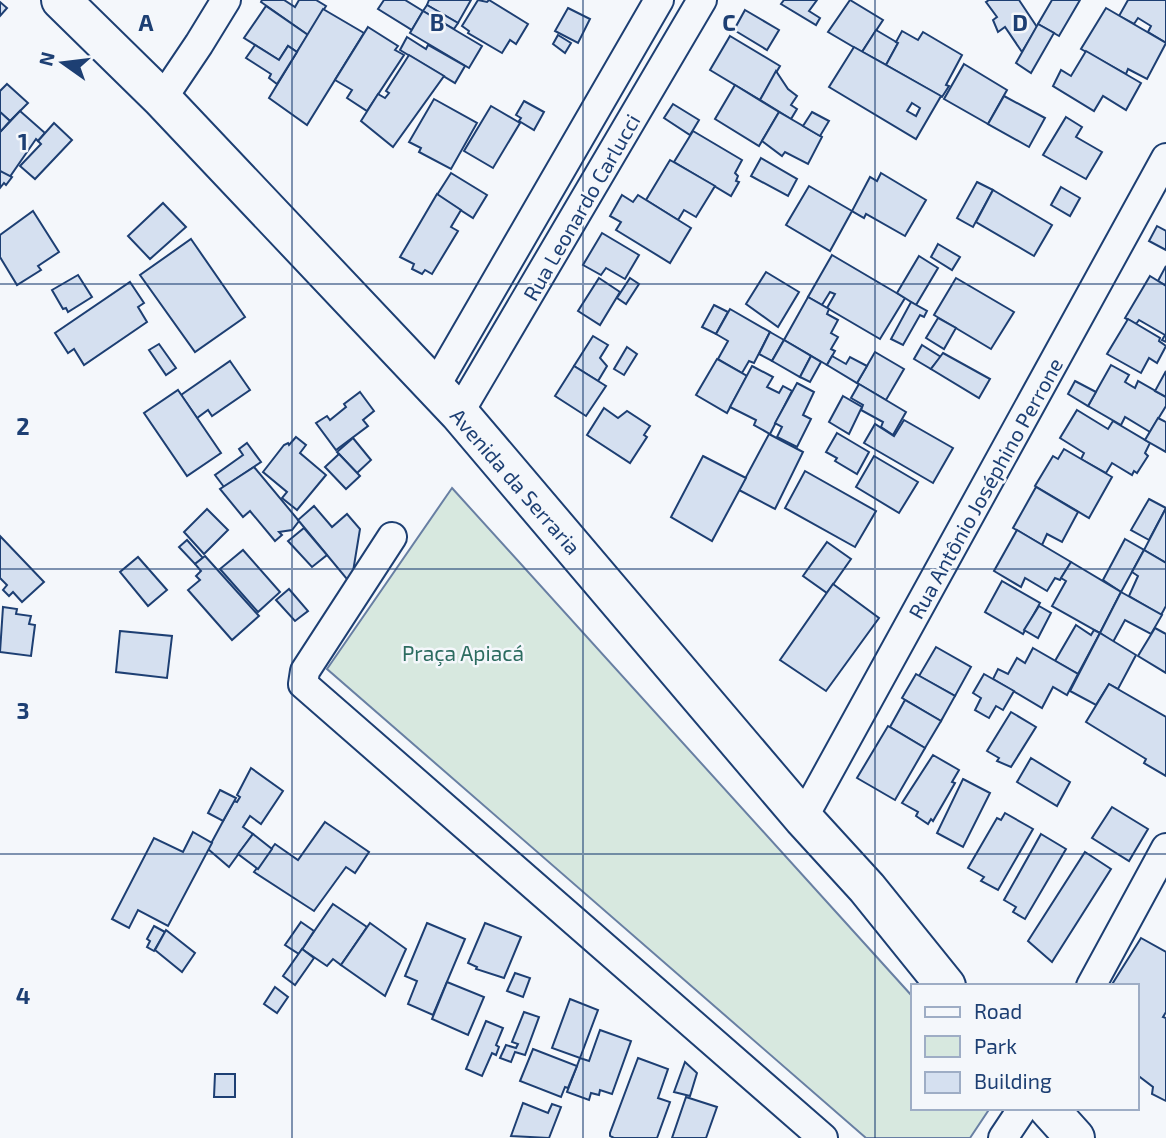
<svg xmlns="http://www.w3.org/2000/svg" width="1166" height="1138" viewBox="0 0 1166 1138" font-family="'Exo 2',sans-serif">
  <style>
    .green { fill: #d7e8df; stroke: #687fa3; stroke-width: 2 }
    .building { fill: #d5e0f0; stroke: #1d3f73; stroke-width: 2; fill-rule: evenodd }
    .lines { fill: none; stroke-linecap: round; stroke-linejoin: round }
    .street-casing { stroke: #1d3f73; stroke-width: 32 }
    .secondary-casing { stroke: #1d3f73; stroke-width: 42 }
    .street { stroke: #f4f7fb; stroke-width: 28 }
    .secondary { stroke: #f4f7fb; stroke-width: 38 }
    .grid { fill: none; stroke: #1d3f73; stroke-width: 2; stroke-opacity: 0.55 }
    .labels { text-anchor: middle; dominant-baseline: central; stroke-width: 5; stroke-linejoin: round; paint-order: stroke }
    .street-label { font-size: 21px; fill: #1d3f73; stroke: #f4f7fb }
    .park-label { font-size: 21px; fill: #2c6c60; stroke: #f4f7fb }
    .grid-label { font-size: 23px; text-anchor: middle; font-weight: bold; fill: #1d3f73; stroke: #f4f7fb; stroke-width: 5; stroke-linejoin: round; paint-order: stroke }
  </style>
  <rect width="100%" height="100%" fill="#f4f7fb"/>
  <polygon class="green" points="452,488 912,996 912,1108 990,1108 970,1138 866,1138 327,669"/>
  <g class="building">
    <polygon points="262,0 284,0 295,7 299,0 316,0 326,6 308,35 261,2"/>
    <polygon points="384,0 405,0 423,11 412,30 378,9"/>
    <polygon points="429,0 471,0 458,23 427,5"/>
    <polygon points="478,0 487,2 489,0 528,24 516,44 510,40 502,53 468,33 469,31 462,26"/>
    <polygon points="784,0 817,0 809,11 820,18 816,25 781,4"/>
    <polygon points="850,0 883,20 862,52 828,32"/>
    <polygon points="989,0 1019,0 1037,27 1022,52 1005,27 998,32 993,20 997,17 986,2"/>
    <polygon points="1052,0 1080,0 1059,36 1038,24"/>
    <polygon points="1128,0 1166,0 1166,43 1148,32 1151,26 1138,18 1134,24 1119,16"/>
    <polygon points="0,2 7,8 0,16"/>
    <polygon points="427,5 458,23 454,29 423,11"/>
    <polygon points="266,6 308,35 297,52 288,46 279,60 244,38"/>
    <polygon points="568,8 590,19 578,43 555,31"/>
    <polygon points="1106,8 1166,43 1147,79 1128,69 1126,74 1081,49"/>
    <polygon points="323,9 364,33 307,125 269,98"/>
    <polygon points="745,10 779,30 767,50 734,30"/>
    <polygon points="423,11 482,46 469,68 410,33"/>
    <polygon points="1038,24 1054,33 1031,73 1016,63"/>
    <polygon points="368,27 398,46 395,50 404,55 367,111 347,98 352,90 335,80"/>
    <polygon points="876,30 898,43 886,65 862,52"/>
    <polygon points="902,31 918,40 923,32 962,55 946,85 949,86 942,97 886,65 898,43 896,42"/>
    <polygon points="558,35 571,43 565,53 553,44"/>
    <polygon points="730,36 780,66 760,100 710,70"/>
    <polygon points="407,37 426,49 428,45 465,66 455,83 400,50"/>
    <polygon points="255,45 279,60 288,46 297,52 277,84 269,78 271,74 246,58"/>
    <path d="M 854,47 L 941,96 L 916,139 L 829,87 ZM 912,103 L 920,108 L 916,116 L 907,111 Z"/>
    <polygon points="1086,51 1141,83 1126,110 1103,96 1094,111 1053,86 1061,70 1071,76"/>
    <polygon points="409,55 444,76 393,147 361,121 378,94 385,98 389,93 386,91"/>
    <polygon points="964,64 1007,90 988,124 944,99"/>
    <polygon points="776,71 788,89 797,96 791,105 797,109 791,119 760,100"/>
    <polygon points="7,84 28,103 10,121 0,112 0,91"/>
    <polygon points="735,85 779,112 759,146 715,119"/>
    <polygon points="1004,96 1045,118 1029,147 988,124"/>
    <polygon points="434,99 477,123 451,169 419,152 421,148 409,142"/>
    <polygon points="524,101 544,112 534,130 519,121 521,118 516,115"/>
    <polygon points="673,104 699,120 690,135 664,118"/>
    <polygon points="491,106 520,123 493,168 464,151"/>
    <polygon points="20,111 45,133 38,141 36,139 9,178 0,171 0,132"/>
    <polygon points="0,112 10,121 0,132"/>
    <polygon points="779,112 822,137 808,164 785,152 782,156 762,141"/>
    <polygon points="812,112 829,121 820,136 803,126"/>
    <polygon points="1066,117 1082,127 1076,137 1102,152 1086,179 1043,155"/>
    <polygon points="54,123 72,140 35,179 20,166 41,144 38,141"/>
    <polygon points="693,131 742,160 735,173 738,176 736,181 739,182 731,196 674,162"/>
    <polygon points="761,158 797,179 788,196 751,176"/>
    <polygon points="670,160 715,186 696,217 684,210 678,220 646,200"/>
    <polygon points="0,171 12,177 6,185 4,183 0,188"/>
    <polygon points="451,173 487,195 473,218 437,195"/>
    <polygon points="881,173 926,200 905,236 866,214 864,218 852,211 870,177 877,181"/>
    <polygon points="977,182 993,190 973,227 957,218"/>
    <polygon points="809,186 852,211 830,251 786,225"/>
    <polygon points="1061,187 1080,198 1070,216 1051,205"/>
    <polygon points="993,190 1052,225 1034,256 976,222"/>
    <polygon points="437,194 461,210 451,227 458,231 432,274 425,270 422,274 412,269 414,264 400,257"/>
    <polygon points="622,195 633,202 638,195 691,228 670,263 616,230 621,222 610,216"/>
    <polygon points="163,203 186,227 150,259 128,236"/>
    <polygon points="33,211 59,252 38,266 41,270 17,285 0,257 0,235"/>
    <polygon points="1157,226 1166,231 1166,250 1149,241"/>
    <polygon points="602,233 639,255 625,279 606,268 601,275 583,265"/>
    <polygon points="191,239 245,317 195,352 140,275"/>
    <polygon points="938,244 960,257 952,270 931,257"/>
    <polygon points="832,255 905,298 880,339 827,308 835,294 830,292 822,305 808,297"/>
    <polygon points="919,256 938,268 916,305 897,293"/>
    <polygon points="1166,266 1166,286 1158,281"/>
    <polygon points="766,272 799,292 778,327 746,304"/>
    <polygon points="78,275 92,297 68,312 66,308 63,309 52,290"/>
    <polygon points="1150,276 1166,286 1166,342 1162,340 1165,335 1139,320 1136,324 1125,318"/>
    <polygon points="599,278 620,292 600,325 578,311"/>
    <polygon points="630,278 639,284 626,304 617,298"/>
    <polygon points="956,278 1014,312 991,349 934,315"/>
    <polygon points="130,282 144,303 138,307 147,322 84,365 74,349 68,353 55,333"/>
    <polygon points="808,297 829,309 827,314 838,320 831,333 838,337 831,349 835,351 827,365 784,340"/>
    <polygon points="911,302 927,311 924,317 920,315 903,345 891,339"/>
    <polygon points="714,305 728,312 716,334 702,327"/>
    <polygon points="730,309 770,332 754,363 749,361 742,373 718,359 728,341 716,334"/>
    <polygon points="938,318 956,328 944,349 926,338"/>
    <polygon points="1128,319 1160,338 1159,341 1166,346 1157,363 1149,358 1141,373 1107,354"/>
    <polygon points="770,332 784,340 772,361 759,354"/>
    <polygon points="593,336 608,345 600,358 607,366 598,381 574,366"/>
    <polygon points="784,340 811,356 800,377 772,361"/>
    <polygon points="159,344 176,368 166,375 149,350"/>
    <polygon points="922,345 941,357 931,369 914,359"/>
    <polygon points="627,347 637,354 624,375 614,369"/>
    <polygon points="875,352 904,369 886,400 857,383"/>
    <polygon points="943,353 990,379 979,398 931,369"/>
    <polygon points="811,356 821,362 810,382 800,377"/>
    <polygon points="832,356 846,364 850,357 867,366 857,383 827,365"/>
    <polygon points="717,359 747,376 727,413 696,395"/>
    <polygon points="230,361 250,390 212,416 208,410 197,418 181,395"/>
    <polygon points="1111,365 1129,375 1125,382 1135,388 1138,381 1166,397 1166,406 1150,432 1125,417 1121,425 1088,406"/>
    <polygon points="574,366 606,386 586,416 555,396"/>
    <polygon points="752,366 773,377 767,387 779,393 783,386 792,391 770,434 754,425 756,420 730,407"/>
    <polygon points="1166,371 1166,397 1155,391"/>
    <polygon points="1075,381 1096,392 1088,406 1068,394"/>
    <polygon points="797,383 814,392 803,415 811,419 797,447 777,437 782,427 775,423"/>
    <polygon points="859,384 906,412 893,435 881,427 883,422 861,410 863,405 851,398"/>
    <polygon points="178,390 221,453 187,476 144,413"/>
    <polygon points="360,392 374,411 363,420 368,426 336,450 316,423 327,416 330,420 346,407 344,404"/>
    <polygon points="843,396 862,407 849,434 829,422"/>
    <polygon points="604,408 618,418 627,411 650,426 644,435 647,437 630,463 587,435"/>
    <polygon points="1077,410 1108,429 1113,421 1150,443 1145,453 1148,456 1137,473 1134,471 1132,475 1112,463 1106,473 1081,459 1084,453 1060,438"/>
    <polygon points="1158,418 1166,422 1166,452 1145,440"/>
    <polygon points="904,420 953,448 933,483 864,443 875,424 894,436"/>
    <polygon points="837,433 869,452 857,474 835,461 837,458 826,452"/>
    <polygon points="769,434 803,452 775,509 739,490"/>
    <polygon points="296,437 306,445 300,453 326,475 297,510 282,498 287,492 263,472 284,445 288,443 289,445"/>
    <polygon points="353,438 371,460 357,473 337,452"/>
    <polygon points="247,443 261,462 224,487 215,475 243,455 239,449"/>
    <polygon points="1064,449 1112,477 1089,518 1035,486 1053,456 1058,459"/>
    <polygon points="339,454 360,476 346,489 325,467"/>
    <polygon points="703,456 746,478 712,541 671,517"/>
    <polygon points="874,456 918,482 899,513 856,487"/>
    <polygon points="254,467 299,521 292,530 279,532 282,535 275,541 250,511 243,517 220,489"/>
    <polygon points="805,471 876,511 855,547 785,508"/>
    <polygon points="1036,487 1078,512 1062,542 1047,534 1042,545 1013,528"/>
    <polygon points="1149,499 1166,508 1149,540 1131,530"/>
    <polygon points="314,506 332,527 347,514 360,529 351,584 298,520"/>
    <polygon points="1166,508 1166,563 1144,550"/>
    <polygon points="207,509 228,530 204,554 184,532"/>
    <polygon points="304,528 327,555 312,567 288,541"/>
    <polygon points="1017,530 1071,562 1060,580 1055,578 1047,591 1025,578 1021,587 994,571"/>
    <polygon points="0,536 44,582 22,602 13,592 9,596 3,590 7,585 0,578"/>
    <polygon points="1125,539 1144,550 1121,592 1103,580"/>
    <polygon points="187,540 203,558 195,564 179,547"/>
    <polygon points="827,542 851,559 827,593 803,576"/>
    <polygon points="243,550 280,592 258,612 220,569"/>
    <polygon points="1144,550 1166,563 1166,606 1161,615 1129,596 1138,576 1132,572"/>
    <polygon points="205,556 259,616 232,640 188,590 200,580 196,576 201,571 195,564"/>
    <polygon points="138,557 167,590 148,606 120,572"/>
    <polygon points="1071,562 1121,592 1100,633 1052,606 1066,581 1061,578"/>
    <polygon points="1002,581 1040,603 1023,634 985,612"/>
    <polygon points="833,584 879,618 826,691 780,660"/>
    <polygon points="289,589 308,611 295,621 276,600"/>
    <polygon points="1121,592 1162,615 1151,634 1125,620 1113,642 1100,633"/>
    <polygon points="1039,606 1051,613 1038,638 1024,630"/>
    <polygon points="3,607 17,609 16,614 31,616 29,624 35,625 31,656 0,652"/>
    <polygon points="1076,625 1091,635 1094,630 1100,633 1078,674 1055,661"/>
    <polygon points="1155,628 1166,634 1166,673 1138,656"/>
    <polygon points="120,631 172,636 167,678 116,672"/>
    <polygon points="1100,633 1136,655 1118,689 1109,684 1096,705 1070,691"/>
    <polygon points="936,647 971,667 955,696 919,676"/>
    <polygon points="1033,648 1078,674 1067,695 1053,687 1042,708 993,679 998,669 1008,674 1017,658 1025,663"/>
    <polygon points="916,674 955,696 941,721 902,698"/>
    <polygon points="984,674 1014,691 1003,710 996,706 989,718 975,710 981,698 973,693"/>
    <polygon points="1109,684 1166,717 1166,776 1144,763 1146,759 1086,722"/>
    <polygon points="905,700 941,721 925,748 890,727"/>
    <polygon points="1011,712 1036,727 1011,767 997,761 999,758 987,751"/>
    <polygon points="888,726 925,748 895,800 857,778"/>
    <polygon points="933,755 959,770 952,782 955,783 933,821 931,819 928,824 916,816 918,812 902,803"/>
    <polygon points="1031,758 1070,782 1057,806 1017,782"/>
    <polygon points="251,768 283,791 261,824 250,816 243,827 253,834 229,867 208,849 234,801 237,802 240,797 237,795"/>
    <polygon points="963,779 990,793 963,847 937,833"/>
    <polygon points="220,790 236,798 223,821 208,813"/>
    <polygon points="1112,807 1148,829 1129,861 1092,838"/>
    <polygon points="1005,813 1033,829 998,890 981,881 984,877 968,868 997,818 1001,820"/>
    <polygon points="325,822 369,852 355,873 346,867 314,911 254,872 275,844 298,860"/>
    <polygon points="193,832 212,843 168,926 138,910 129,928 112,919 154,838 183,852"/>
    <polygon points="253,834 272,849 258,869 238,854"/>
    <polygon points="1041,834 1066,849 1025,919 1013,912 1016,907 1004,900"/>
    <polygon points="1085,852 1111,869 1052,962 1028,941"/>
    <polygon points="333,904 367,927 341,965 333,959 327,966 302,949"/>
    <polygon points="301,922 314,931 299,954 285,945"/>
    <polygon points="370,923 406,949 385,996 341,965"/>
    <polygon points="427,923 465,939 433,1015 408,1004 417,981 405,976"/>
    <polygon points="485,923 521,937 504,978 476,969 477,967 468,963"/>
    <polygon points="154,926 165,932 154,951 147,947 150,941 147,939"/>
    <polygon points="166,930 195,953 182,972 155,950"/>
    <polygon points="1141,938 1166,952 1166,1012 1163,1017 1166,1018 1166,1101 1152,1094 1153,1087 1136,1074 1136,986 1111,986"/>
    <polygon points="302,949 314,958 295,985 283,976"/>
    <polygon points="515,973 530,978 523,997 507,991"/>
    <polygon points="447,982 484,997 468,1035 432,1019"/>
    <polygon points="275,987 288,997 277,1013 264,1004"/>
    <polygon points="570,999 598,1010 580,1058 552,1048"/>
    <polygon points="524,1012 539,1017 525,1055 515,1052 511,1062 500,1058 506,1045 516,1048 518,1044 512,1042"/>
    <polygon points="486,1021 503,1028 496,1045 499,1047 496,1055 492,1053 482,1076 466,1069"/>
    <polygon points="600,1030 631,1041 612,1094 600,1090 599,1095 591,1093 589,1100 567,1092 580,1058 589,1061"/>
    <polygon points="533,1049 577,1066 568,1088 565,1087 561,1097 520,1081"/>
    <polygon points="638,1058 668,1069 658,1098 670,1102 657,1138 614,1138 610,1136 610,1133"/>
    <polygon points="685,1062 697,1073 690,1096 674,1092"/>
    <polygon points="215,1074 235,1074 235,1097 214,1097"/>
    <polygon points="686,1097 717,1107 706,1138 672,1138"/>
    <polygon points="523,1103 548,1113 552,1104 561,1107 549,1138 511,1136"/>
  </g>
  <g class="lines">
    <defs>
      <g id="street">
        <polyline points="162,99 199,44 226,0"/>
        <polyline points="435,387 659,0"/>
        <polyline points="459,413 702,0"/>
        <polyline points="392,537 305,671 303,684 823,1138"/>
        <polyline points="803,818 1166,158"/>
        <polyline points="1091,986 1166,848"/>
        <polyline points="1003,1138 1023,1108"/>
      </g>
      <g id="secondary">
        <polyline points="61,0 162,99 459,413 803,818 867,888 946,986"/>
        <polyline points="1048,1108 1075,1138"/>
      </g>
    </defs>
    <use href="#street" class="street-casing"/>
    <use href="#secondary" class="secondary-casing"/>
    <use href="#street" class="street"/>
    <use href="#secondary" class="secondary"/>
  </g>
  <path class="grid" d="M 292,0 L 292,1138M 583,0 L 583,1138M 875,0 L 875,1138M 0,284 L 1166,284M 0,569 L 1166,569M 0,854 L 1166,854"/>
  <g class="labels">
    <g class="street-label">
      <text transform="translate(581 207) rotate(-60)">Rua Leonardo Carlucci</text>
      <text transform="translate(516 481) rotate(49)">Avenida da Serraria</text>
      <text transform="translate(985 488) rotate(-61)">Rua Antônio Joséphino Perrone</text>
    </g>
    <g class="park-label">
      <text x="463" y="652">Praça Apiacá</text>
    </g>
  </g>
  <g class="grid-label">
    <text x="146" y="31">A</text>
    <text x="437" y="31">B</text>
    <text x="729" y="31">C</text>
    <text x="1020" y="31">D</text>
    <text x="23" y="150">1</text>
    <text x="23" y="435">2</text>
    <text x="23" y="719">3</text>
    <text x="23" y="1004">4</text>
  </g>
  <rect x="911" y="984" width="228" height="126" fill="#f4f7fb" stroke="#9eadc5" stroke-width="2"/>
  <rect x="925" y="1007" width="35" height="10" fill="#f4f7fb" stroke="#9eadc5" stroke-width="2"/>
  <text x="974" y="1019" font-size="21" fill="#1d3f73">Road</text>
  <rect x="925" y="1036" width="35" height="21" fill="#d7e8df" stroke="#9eadc5" stroke-width="2"/>
  <text x="974" y="1054" font-size="21" fill="#1d3f73">Park</text>
  <rect x="925" y="1072" width="35" height="21" fill="#d5e0f0" stroke="#9eadc5" stroke-width="2"/>
  <text x="974" y="1089" font-size="21" fill="#1d3f73">Building</text>
  <g transform="translate(63 63) rotate(284)" stroke="#f4f7fb" stroke-width="5" paint-order="stroke">
  <path d="M0-5L12 26L0 18L-12 26Z" fill="#1d3f73"/>
  <text y="-10" font-size="19" font-weight="bold" text-anchor="middle" fill="#1d3f73">N</text>
  </g>
</svg>
